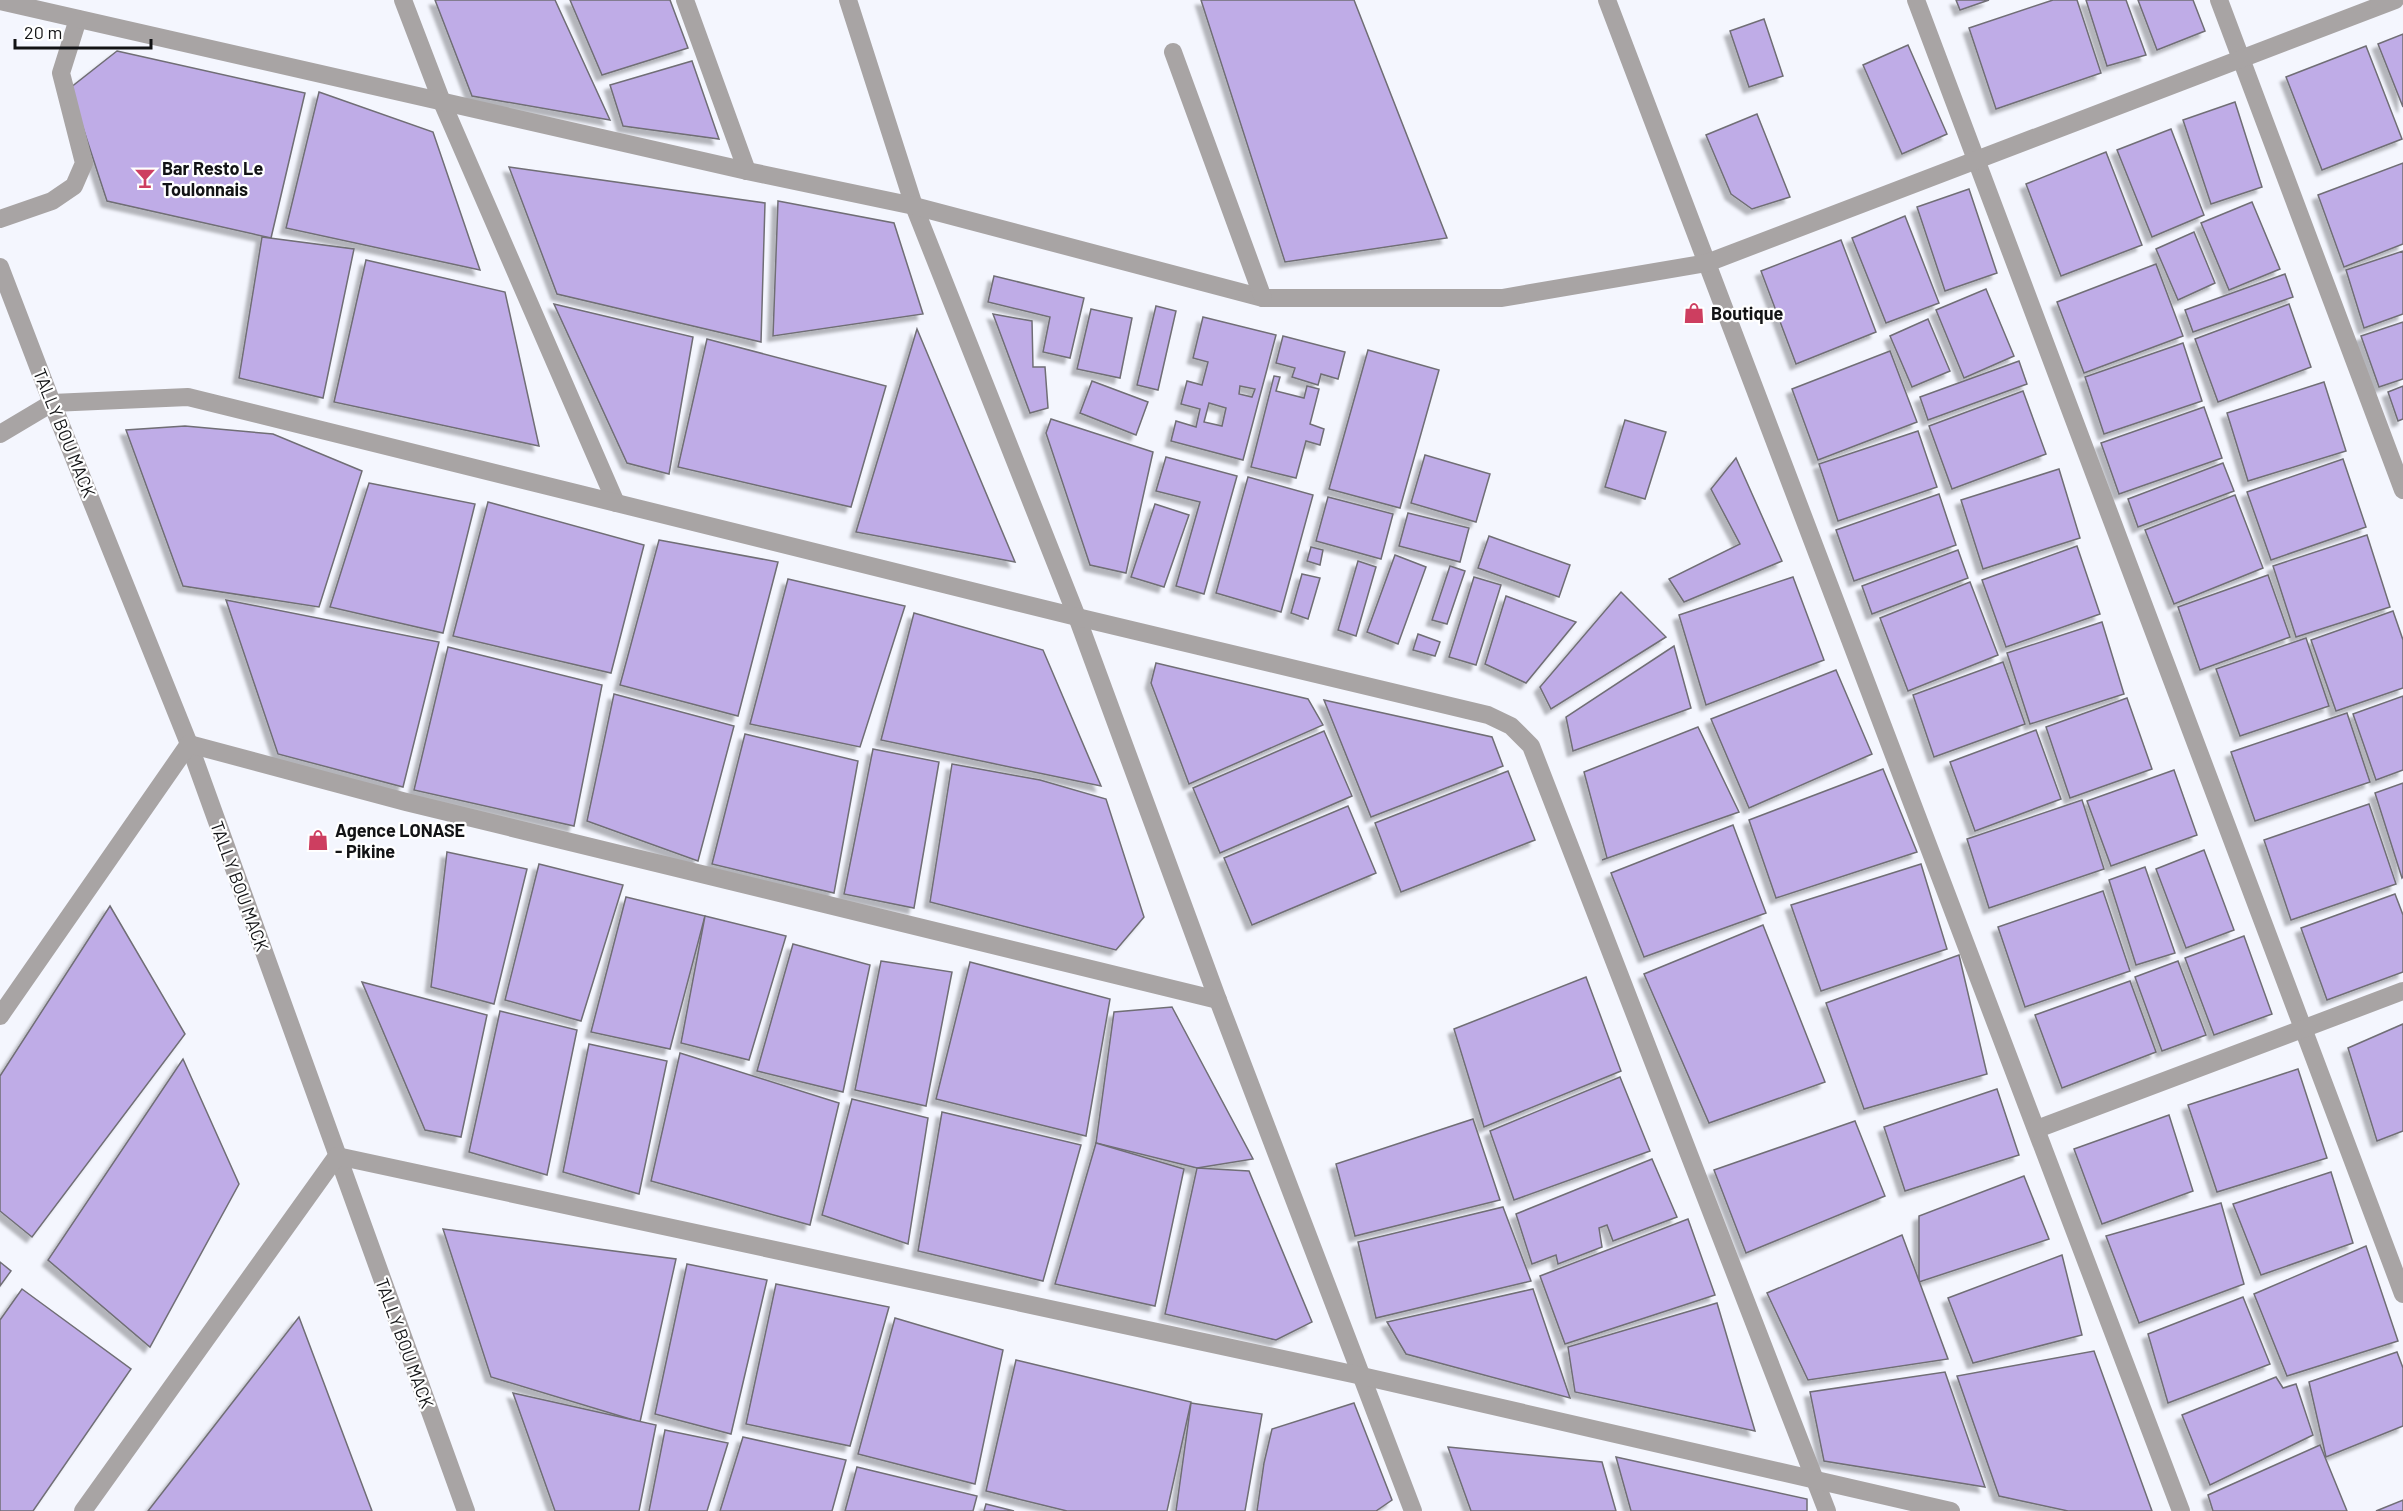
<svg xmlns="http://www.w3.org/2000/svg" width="2403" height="1511" viewBox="0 0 2403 1511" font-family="Barlow,sans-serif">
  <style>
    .building { fill: #bface7; stroke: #706e75; stroke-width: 1.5; fill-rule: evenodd; filter: url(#shadow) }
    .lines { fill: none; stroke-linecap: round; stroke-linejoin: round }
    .service { stroke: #a8a4a4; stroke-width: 18 }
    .minor { stroke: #a8a4a4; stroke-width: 18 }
    .labels { text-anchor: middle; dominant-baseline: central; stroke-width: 4.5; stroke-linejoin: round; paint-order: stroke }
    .poi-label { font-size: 18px; font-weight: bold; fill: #121315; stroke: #fff; text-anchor: start }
    .street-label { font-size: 18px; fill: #121315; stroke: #fff }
  </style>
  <defs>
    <filter id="shadow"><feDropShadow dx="-5.5" dy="5.5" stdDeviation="1.5" flood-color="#0004"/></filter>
  </defs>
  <rect width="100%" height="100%" fill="#f4f6fe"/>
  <g class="building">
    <polygon points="435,0 555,0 610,120 472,96"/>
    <polygon points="570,0 670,0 688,48 602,75"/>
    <polygon points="1201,0 1354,0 1447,238 1285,262"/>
    <polygon points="1956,0 1989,0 1960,10"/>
    <polygon points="2053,0 2077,0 2101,73 1996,109 1969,28"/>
    <polygon points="2086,0 2126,0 2146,55 2107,66"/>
    <polygon points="2138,0 2193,0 2205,31 2157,50"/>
    <polygon points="1764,19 1783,76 1749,87 1730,31"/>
    <polygon points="2403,34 2403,107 2378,44"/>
    <polygon points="1908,45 1947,134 1902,154 1863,65"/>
    <polygon points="2366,46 2402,139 2322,170 2286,77"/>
    <polygon points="117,51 305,93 271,238 107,201 70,88"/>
    <polygon points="692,61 719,139 623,126 610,85"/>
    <polygon points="319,92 433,132 480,270 286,228"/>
    <polygon points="2235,102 2262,187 2211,204 2183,120"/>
    <polygon points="1757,114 1790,197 1752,209 1731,194 1706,135"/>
    <polygon points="2171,129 2204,215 2152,237 2117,150"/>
    <polygon points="2106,152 2142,245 2061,276 2026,184"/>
    <polygon points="2403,163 2403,244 2344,267 2318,195"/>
    <polygon points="509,167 765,203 761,342 557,294"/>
    <polygon points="1969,189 1997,273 1945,291 1917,207"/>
    <polygon points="778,201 894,223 923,314 773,336"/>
    <polygon points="2252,202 2280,269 2229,290 2201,223"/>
    <polygon points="1905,216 1939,303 1886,323 1852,238"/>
    <polygon points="2194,232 2215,283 2178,300 2156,249"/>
    <polygon points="262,237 354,249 323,398 239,378"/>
    <polygon points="1841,240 1876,332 1796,364 1761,271"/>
    <polygon points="2403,251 2403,314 2364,328 2346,270"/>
    <polygon points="366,260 505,292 539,446 334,402"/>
    <polygon points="2156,264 2183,336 2084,373 2057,302"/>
    <polygon points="2285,274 2293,297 2193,332 2185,310"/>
    <polygon points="994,276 1084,298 1070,358 1043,352 1050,317 988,302"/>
    <polygon points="1986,289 2014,356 1964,378 1936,310"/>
    <polygon points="554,304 693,337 669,474 627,463"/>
    <polygon points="2289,304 2311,367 2218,402 2195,339"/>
    <polygon points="1156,306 1176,311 1158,390 1137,385"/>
    <polygon points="1091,309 1132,318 1120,378 1077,369"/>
    <polygon points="993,314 1032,321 1033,367 1045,367 1048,408 1030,413"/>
    <path d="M 1203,317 L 1276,335 L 1243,460 L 1171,441 L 1176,421 L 1196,427 L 1200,409 L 1181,404 L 1187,381 L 1202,385 L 1208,362 L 1193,358 ZM 1240,386 L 1255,389 L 1252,397 L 1239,394 ZM 1209,403 L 1226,408 L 1222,426 L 1204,422 Z"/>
    <polygon points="1928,319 1950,371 1912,387 1890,336"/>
    <polygon points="2403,322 2403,379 2379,387 2361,336"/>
    <polygon points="917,329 1015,562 856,532"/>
    <polygon points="1283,336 1345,352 1338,379 1321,374 1318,385 1292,377 1295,368 1276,363"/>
    <polygon points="707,339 886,386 851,507 678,467"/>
    <polygon points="2183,343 2202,401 2104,434 2085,377"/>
    <polygon points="1368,350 1439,370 1400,508 1329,489"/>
    <polygon points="1890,351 1917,422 1818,460 1792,389"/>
    <polygon points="2019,361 2027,384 1928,420 1920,397"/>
    <polygon points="1274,376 1280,377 1276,391 1304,398 1307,386 1319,389 1310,424 1324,429 1320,445 1306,441 1296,478 1251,467"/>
    <polygon points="1092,381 1148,402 1136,435 1080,413"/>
    <polygon points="2324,382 2346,451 2248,481 2227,413"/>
    <polygon points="2403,386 2403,419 2398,421 2388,392"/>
    <polygon points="2023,391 2046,454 1952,489 1929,426"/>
    <polygon points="2204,407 2222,458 2119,494 2101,443"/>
    <polygon points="1051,419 1153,452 1126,573 1090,565 1046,433"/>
    <polygon points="1625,420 1666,432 1645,499 1605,487"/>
    <polygon points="185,426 273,434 362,471 319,607 183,586 126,430"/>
    <polygon points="1918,431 1937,487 1838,521 1819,464"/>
    <polygon points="1425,455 1490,474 1476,522 1411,503"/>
    <polygon points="1166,457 1237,476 1204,594 1176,586 1200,502 1156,491"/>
    <polygon points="1736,458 1782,561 1684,602 1669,579 1740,544 1711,489"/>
    <polygon points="2343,459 2366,527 2271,560 2247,492"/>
    <polygon points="2223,463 2234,491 2138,527 2128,499"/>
    <polygon points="2059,469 2080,538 1983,569 1961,500"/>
    <polygon points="1248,477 1313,495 1281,612 1216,593"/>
    <polygon points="369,483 475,504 443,633 330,607"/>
    <polygon points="1939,494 1956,545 1854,581 1836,530"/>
    <polygon points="2235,495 2263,568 2174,604 2145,530"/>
    <polygon points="1328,497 1393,514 1381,559 1316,541"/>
    <polygon points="488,502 644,545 611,673 453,636"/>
    <polygon points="1155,504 1189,515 1164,587 1131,577"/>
    <polygon points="1408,513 1469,528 1460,562 1399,546"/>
    <polygon points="2367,535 2390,607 2296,637 2273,566"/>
    <polygon points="1489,536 1570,565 1559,597 1478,568"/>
    <polygon points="659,540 778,562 738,716 620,685"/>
    <polygon points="2077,546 2100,614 2006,647 1982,580"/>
    <polygon points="1311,547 1323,550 1320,565 1307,561"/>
    <polygon points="1958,550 1968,578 1872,614 1862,586"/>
    <polygon points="1395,555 1426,567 1398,644 1367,632"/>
    <polygon points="1358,561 1376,567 1356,636 1338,630"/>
    <polygon points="1450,566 1465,571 1447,624 1432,620"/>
    <polygon points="1302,574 1320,578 1308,619 1291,613"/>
    <polygon points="2268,575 2290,637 2200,670 2178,607"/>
    <polygon points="1474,577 1501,585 1476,665 1449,657"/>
    <polygon points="1793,577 1824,660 1706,705 1679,615"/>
    <polygon points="788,579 905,606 860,747 750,724"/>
    <polygon points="1970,582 1998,655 1908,691 1880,618"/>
    <polygon points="1621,592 1666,637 1551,709 1540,687"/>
    <polygon points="1506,596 1576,622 1526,683 1485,664"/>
    <polygon points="226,600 439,642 403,787 278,754"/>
    <polygon points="2393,611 2403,640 2403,688 2336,711 2311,640"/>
    <polygon points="914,613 1043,650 1101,786 881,740"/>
    <polygon points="2102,622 2124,694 2030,724 2007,653"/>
    <polygon points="1418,634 1440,642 1435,656 1413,650"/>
    <polygon points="2306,638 2329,706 2240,736 2216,669"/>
    <polygon points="1674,646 1691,708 1573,751 1566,717"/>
    <polygon points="448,647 602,685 574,826 414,790"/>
    <polygon points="2003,662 2025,724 1934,757 1913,695"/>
    <polygon points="1156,663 1308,699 1323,725 1189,784 1151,683"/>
    <polygon points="1836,670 1872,754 1749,808 1711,719"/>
    <polygon points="614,694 734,726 698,861 587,821"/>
    <polygon points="2403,696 2403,770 2376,780 2353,714"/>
    <polygon points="2127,698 2152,769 2070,798 2046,727"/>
    <polygon points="1324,700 1492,737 1503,766 1371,817"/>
    <polygon points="2347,713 2370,782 2255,821 2231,752"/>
    <polygon points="1698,727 1739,812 1602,860 1607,858 1584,772"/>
    <polygon points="2036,730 2061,799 1975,831 1950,762"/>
    <polygon points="1324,731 1352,796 1220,853 1193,788"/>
    <polygon points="745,734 858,761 834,893 712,864"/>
    <polygon points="873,749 939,762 914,908 844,894"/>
    <polygon points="952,764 1040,780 1106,799 1144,917 1116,950 930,902"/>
    <polygon points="1883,769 1917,852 1776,898 1749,820"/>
    <polygon points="2174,770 2197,835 2111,866 2087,801"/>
    <polygon points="1508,771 1535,840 1401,892 1375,823"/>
    <polygon points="2403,783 2403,877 2402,878 2375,793"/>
    <polygon points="2082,800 2104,869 1989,908 1967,839"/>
    <polygon points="2369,804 2396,884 2291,920 2264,840"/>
    <polygon points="1348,806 1376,873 1252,925 1224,858"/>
    <polygon points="1733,825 1766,913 1644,957 1611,873"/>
    <polygon points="2204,850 2234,930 2186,948 2156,869"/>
    <polygon points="447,852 527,869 494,1004 431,987"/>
    <polygon points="539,864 623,885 581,1021 505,1000"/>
    <polygon points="1921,864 1947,949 1821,991 1791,905"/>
    <polygon points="2145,867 2175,953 2136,965 2109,880"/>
    <polygon points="2103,891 2130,971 2025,1007 1998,927"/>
    <polygon points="2395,894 2403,915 2403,972 2327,1000 2301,928"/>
    <polygon points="626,897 705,916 670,1049 591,1032"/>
    <polygon points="110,906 185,1034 32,1237 0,1211 0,1076"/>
    <polygon points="705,916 786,936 749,1060 681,1043"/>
    <polygon points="1763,925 1825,1082 1709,1123 1644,974"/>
    <polygon points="2244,936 2272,1014 2214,1035 2185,958"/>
    <polygon points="793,944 870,965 843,1092 757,1071"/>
    <polygon points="1959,955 1987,1074 1864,1109 1826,1003"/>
    <polygon points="881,961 952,972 926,1106 855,1090"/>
    <polygon points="2178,961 2206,1035 2162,1051 2135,977"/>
    <polygon points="970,962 1110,999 1086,1136 936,1099"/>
    <polygon points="1586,977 1621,1071 1484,1127 1454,1029"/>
    <polygon points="2130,981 2156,1052 2062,1088 2035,1015"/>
    <polygon points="362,982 487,1015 461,1137 425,1130"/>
    <polygon points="1172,1007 1253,1159 1197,1168 1096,1143 1114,1012"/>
    <polygon points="500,1011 577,1030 547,1175 469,1152"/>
    <polygon points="2403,1024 2403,1131 2377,1141 2348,1048"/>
    <polygon points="589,1044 667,1061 639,1194 563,1172"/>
    <polygon points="680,1053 839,1103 810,1225 651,1181"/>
    <polygon points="183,1059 239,1184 150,1347 48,1260"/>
    <polygon points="2298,1069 2327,1158 2217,1192 2188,1105"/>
    <polygon points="1620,1077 1650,1151 1514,1200 1490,1131"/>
    <polygon points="1997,1089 2019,1155 1905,1191 1884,1127"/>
    <polygon points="852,1099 928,1118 908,1244 822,1215"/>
    <polygon points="942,1112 1081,1145 1043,1281 918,1251"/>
    <polygon points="2169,1115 2193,1191 2102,1224 2074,1149"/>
    <polygon points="1473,1119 1500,1200 1355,1236 1336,1164"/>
    <polygon points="1855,1121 1885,1196 1746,1253 1714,1170"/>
    <polygon points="1096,1143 1184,1169 1155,1306 1055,1284"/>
    <polygon points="1652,1159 1677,1217 1613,1241 1607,1225 1599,1228 1602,1247 1558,1264 1556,1255 1532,1264 1516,1214"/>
    <polygon points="1197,1168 1249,1171 1312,1322 1276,1340 1165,1314"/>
    <polygon points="2331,1172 2353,1243 2261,1275 2233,1204"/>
    <polygon points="2024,1176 2049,1239 1919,1282 1919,1216"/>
    <polygon points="2221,1203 2244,1284 2139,1323 2106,1236"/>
    <polygon points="1503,1207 1531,1281 1376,1318 1358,1242"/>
    <polygon points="1688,1219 1715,1295 1565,1344 1540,1276"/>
    <polygon points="443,1229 676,1259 640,1422 491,1377"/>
    <polygon points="1902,1235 1948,1359 1808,1380 1767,1293"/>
    <polygon points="2366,1246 2398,1341 2287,1376 2254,1294"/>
    <polygon points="2062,1255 2082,1335 1973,1363 1948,1298"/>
    <polygon points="0,1262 11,1271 0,1286"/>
    <polygon points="687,1264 767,1280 731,1434 655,1414"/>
    <polygon points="776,1284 889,1307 850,1446 746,1424"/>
    <polygon points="22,1289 131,1369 33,1511 0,1511 0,1320"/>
    <polygon points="1533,1289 1570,1398 1406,1354 1387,1322"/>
    <polygon points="2243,1297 2270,1364 2168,1403 2148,1334"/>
    <polygon points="1717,1303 1755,1431 1575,1392 1568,1347"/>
    <polygon points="299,1317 372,1511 148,1511"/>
    <polygon points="895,1318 1003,1350 975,1484 858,1454"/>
    <polygon points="2094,1351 2152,1511 2068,1511 1999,1496 1957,1376"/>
    <polygon points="2397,1352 2403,1368 2403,1426 2326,1457 2309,1382"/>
    <polygon points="1016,1360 1191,1402 1167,1511 1067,1511 986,1491"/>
    <polygon points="1945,1372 1985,1487 1824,1461 1810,1392"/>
    <polygon points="2276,1377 2283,1388 2296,1384 2313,1435 2210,1485 2182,1415"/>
    <polygon points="513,1393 656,1425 639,1511 555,1511"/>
    <polygon points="1191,1403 1262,1414 1245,1511 1176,1511"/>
    <polygon points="1354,1403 1392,1500 1376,1511 1257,1511 1264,1463 1272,1429"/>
    <polygon points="665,1430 728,1443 707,1511 649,1511"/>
    <polygon points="743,1437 846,1460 832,1511 720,1511"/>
    <polygon points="2320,1445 2347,1511 2213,1511 2208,1495"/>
    <polygon points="1448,1447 1602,1462 1616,1511 1471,1511"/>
    <polygon points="1616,1457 1807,1499 1807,1511 1631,1511"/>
    <polygon points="857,1467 977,1496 973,1511 845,1511"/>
    <polygon points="2403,1500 2403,1511 2376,1511"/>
    <polygon points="986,1504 1014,1511 984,1511"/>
  </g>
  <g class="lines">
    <polyline class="service" points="0,219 52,201 74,186 84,163 61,73 78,19"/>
    <g class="minor">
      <polyline points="403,0 442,102 616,503"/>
      <polyline points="685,0 747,171"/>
      <polyline points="848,0 914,206 1077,617 1218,1000 1413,1511"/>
      <polyline points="1607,0 2181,1511"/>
      <polyline points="1916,0 2403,1294"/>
      <polyline points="2219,0 2403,490"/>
      <polyline points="0,1 747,171 914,206 1263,298 1502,298 1707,263 2395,0"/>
      <polyline points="1173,52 1263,298"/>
      <polyline points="0,267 52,403 189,744 466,1511"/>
      <polyline points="0,434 52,403 188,397 1077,617 1488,715 1511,726 1531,746 1827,1511"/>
      <polyline points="0,1016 189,744 406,802 1218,1000"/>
      <polyline points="2037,1129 2403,991"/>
      <polyline points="83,1511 337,1156 1362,1376 1951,1511"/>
    </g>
  </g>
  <defs>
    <symbol id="bar-bare" viewBox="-9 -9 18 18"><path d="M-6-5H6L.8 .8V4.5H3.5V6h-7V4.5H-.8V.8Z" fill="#cd3e60" stroke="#fff" stroke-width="2.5" paint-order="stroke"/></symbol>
    <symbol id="shop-bare" viewBox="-9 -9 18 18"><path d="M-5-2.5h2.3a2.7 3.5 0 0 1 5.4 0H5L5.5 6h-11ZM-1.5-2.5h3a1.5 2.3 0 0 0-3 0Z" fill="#cd3e60" stroke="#fff" stroke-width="2.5" paint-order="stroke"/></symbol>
  </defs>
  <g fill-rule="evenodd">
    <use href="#bar-bare" x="130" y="163" width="30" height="30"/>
    <use href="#shop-bare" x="1679" y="298" width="30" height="30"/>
    <use href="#shop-bare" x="303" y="825" width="30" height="30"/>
  </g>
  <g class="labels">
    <g class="poi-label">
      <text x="162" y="168">Bar Resto Le<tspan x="162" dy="21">Toulonnais</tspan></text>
      <text x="1711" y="313">Boutique</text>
      <text x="335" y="830">Agence LONASE<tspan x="335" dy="21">- Pikine</tspan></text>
    </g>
    <g class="street-label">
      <text transform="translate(65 433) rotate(68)">TALLY BOU MACK</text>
      <text transform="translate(240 886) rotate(70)">TALLY BOU MACK</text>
      <text transform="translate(405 1343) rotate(70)">TALLY BOU MACK</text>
    </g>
  </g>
  <path d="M15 39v9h136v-9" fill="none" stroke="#121315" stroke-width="3"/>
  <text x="24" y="39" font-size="18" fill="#121315" stroke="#ffffff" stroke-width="4.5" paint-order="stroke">20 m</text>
</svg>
